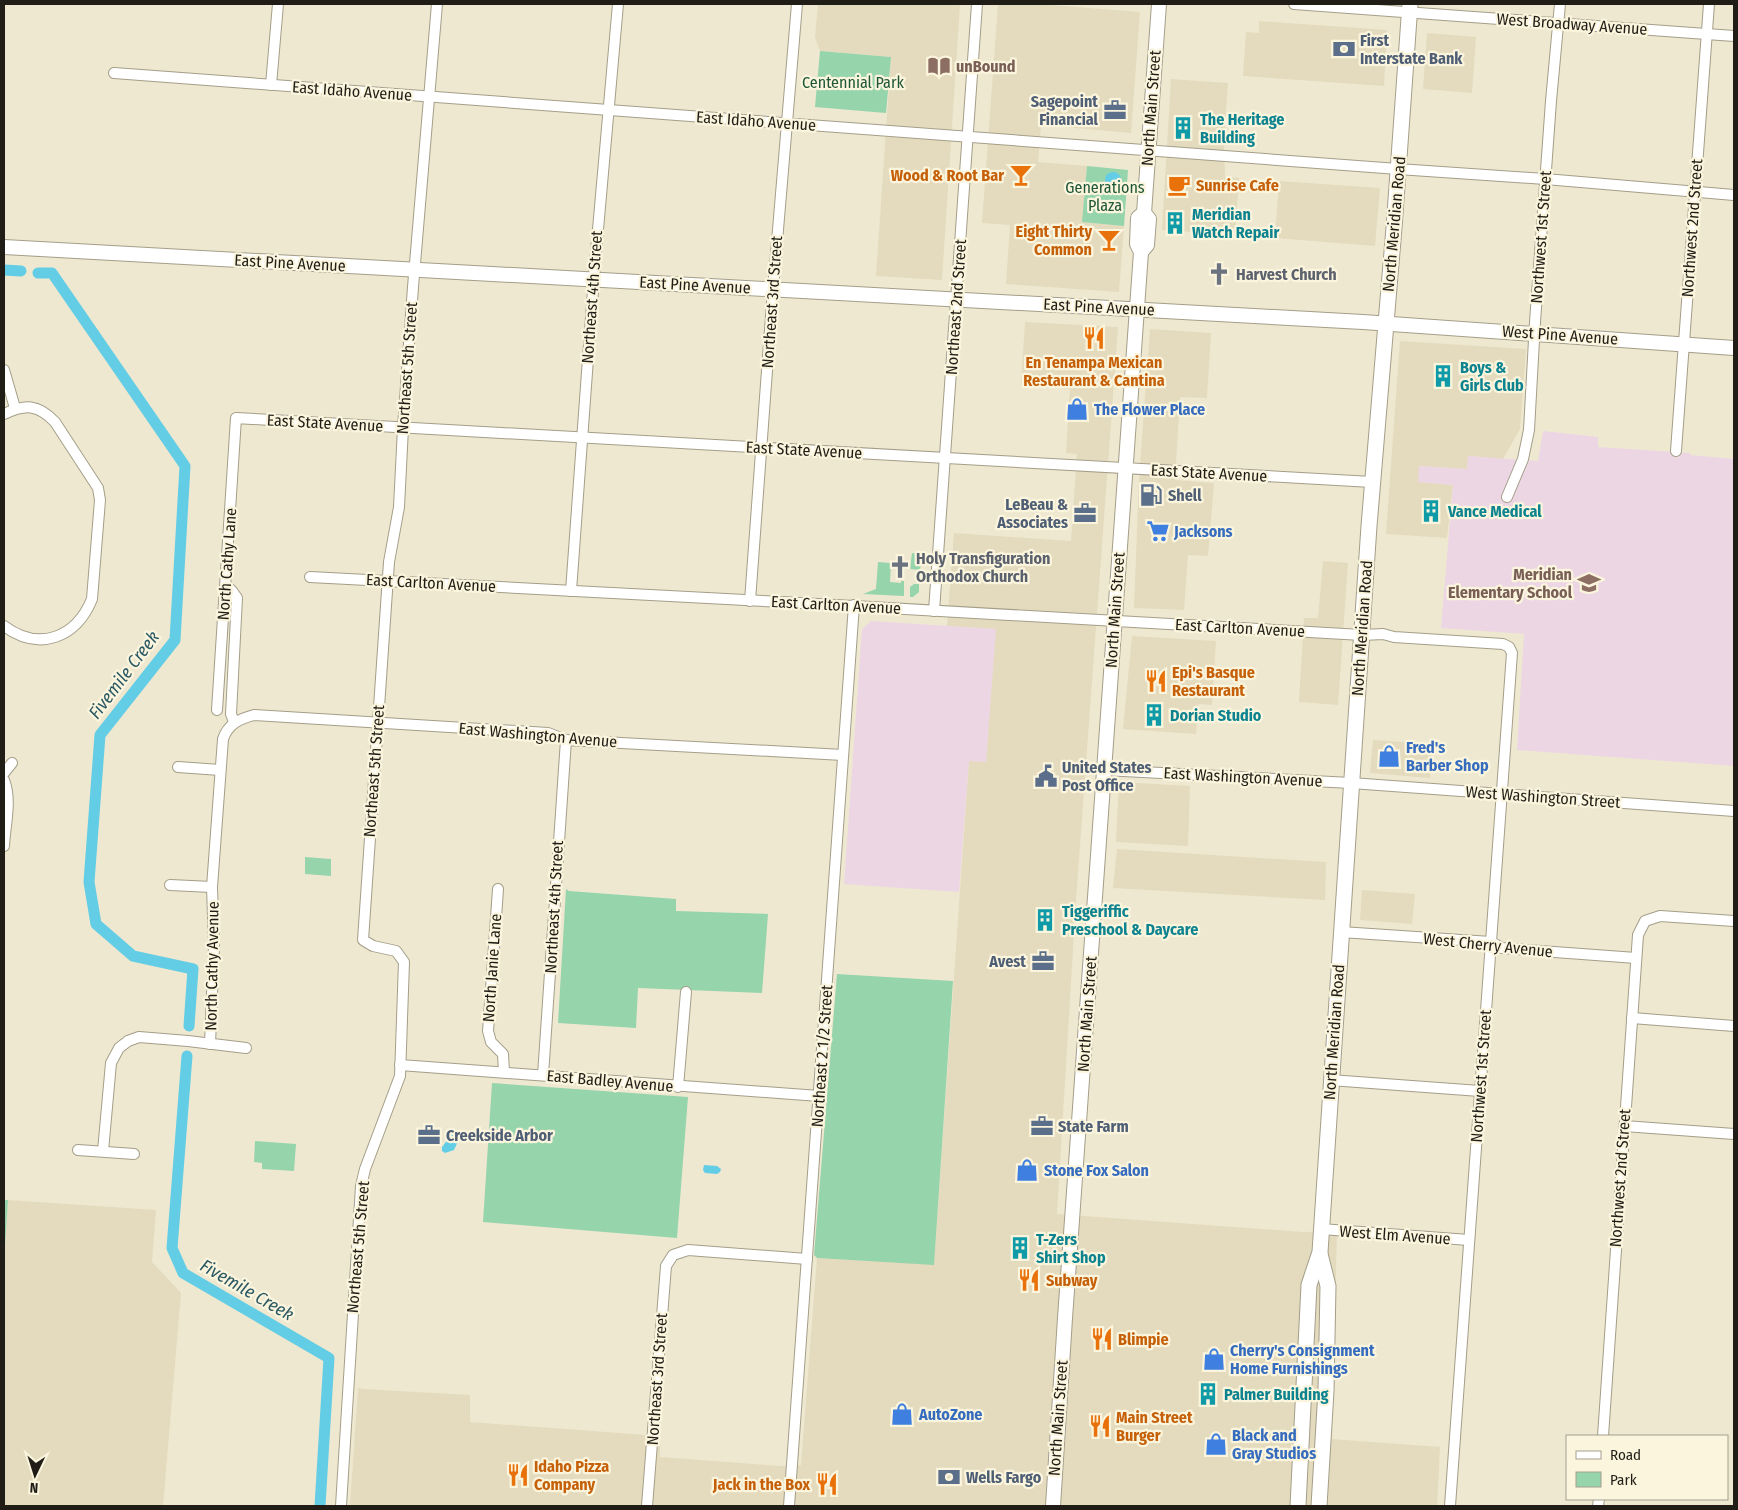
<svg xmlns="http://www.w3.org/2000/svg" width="1738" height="1510" viewBox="0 0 1738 1510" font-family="'Fira Sans Condensed',sans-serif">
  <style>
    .built { fill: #e4dbbe }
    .education { fill: #ecd6e4 }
    .green { fill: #96d4ac }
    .water { fill: #63cde5 }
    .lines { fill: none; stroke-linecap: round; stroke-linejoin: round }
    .canal { stroke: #63cde5; stroke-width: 11 }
    .street-casing { stroke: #a49e89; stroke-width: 12 }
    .secondary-casing { stroke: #a49e89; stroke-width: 16 }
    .primary-casing { stroke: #a49e89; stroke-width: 17 }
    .street { stroke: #fff; stroke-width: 10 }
    .secondary { stroke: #fff; stroke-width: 14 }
    .primary { stroke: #fff; stroke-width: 15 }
    .labels { text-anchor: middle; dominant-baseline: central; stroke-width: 4.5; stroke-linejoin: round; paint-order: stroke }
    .street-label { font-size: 16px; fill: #1f1d15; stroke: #fbf5de }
    .service-label { font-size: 16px; font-weight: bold; fill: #4e5e75; stroke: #fbf5de; text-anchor: start }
    .education-label { font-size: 16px; font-weight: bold; fill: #785e54; stroke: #fbf5de; text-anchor: start }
    .park-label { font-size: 16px; fill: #1e5737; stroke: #fbf5de }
    .culture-label { font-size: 16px; font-weight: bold; fill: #0d838f; stroke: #fbf5de; text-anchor: start }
    .food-label { font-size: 16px; font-weight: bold; fill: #c56008; stroke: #fbf5de; text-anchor: start }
    .worship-label { font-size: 16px; font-weight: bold; fill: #5b616d; stroke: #fbf5de; text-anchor: start }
    .shop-label { font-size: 16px; font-weight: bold; fill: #366cbe; stroke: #fbf5de; text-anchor: start }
    .water-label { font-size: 18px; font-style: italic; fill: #2b5964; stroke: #fbf5de }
  </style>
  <rect width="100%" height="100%" fill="#eee8d1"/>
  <g class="built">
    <polygon points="818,4 960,4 942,280 876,276 891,57 820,51 815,37"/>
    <polygon points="998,4 1038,4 1140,12 1131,133 1041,125 1038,162 1087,166 1083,222 1124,226 1119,292 1006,284 1010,225 982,223"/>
    <polygon points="1259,21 1387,30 1384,86 1243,76 1246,32 1259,33"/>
    <polygon points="1427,33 1476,37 1472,93 1423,89"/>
    <polygon points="1171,79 1228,83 1224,140 1225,177 1239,178 1235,235 1162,230"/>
    <polygon points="1279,181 1380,188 1375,246 1275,238"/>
    <polygon points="1025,322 1118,327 1076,900 1057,1214 1303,1232 1337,1231 1332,1439 1440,1447 1437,1506 350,1506 358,1388 363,1389 470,1395 470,1422 660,1436 660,1457 780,1466 801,1465 817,1258 934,1264 969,761 986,762 995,629 947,626 954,533 1071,541 1077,454 1066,453 1070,389 1021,385"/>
    <polygon points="1150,329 1211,333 1207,398 1180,397 1175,480 1214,483 1208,556 1188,555 1184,610 1134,608 1139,479"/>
    <polygon points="1400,341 1526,349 1520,429 1503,459 1468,456 1467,469 1420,466 1419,482 1453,485 1447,538 1386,534"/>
    <polygon points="1323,561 1348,563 1338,705 1299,702 1304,618 1318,618"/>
    <polygon points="1132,636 1216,641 1212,705 1198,704 1196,734 1123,729"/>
    <polygon points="1373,740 1432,744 1430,778 1370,773"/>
    <polygon points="1119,782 1190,786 1188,846 1116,842"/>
    <polygon points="1117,849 1326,862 1325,900 1113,888"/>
    <polygon points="1362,890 1415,894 1412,924 1360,920"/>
    <polygon points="8,1200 156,1210 152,1262 181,1293 163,1506 4,1506 4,1262"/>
  </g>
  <g class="education">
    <polygon points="1543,431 1598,437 1598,447 1690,453 1690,455 1734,459 1734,766 1517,750 1524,634 1441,628 1453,485 1418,482 1419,466 1467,469 1468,456 1538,461"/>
    <polygon points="871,621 996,629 986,762 969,761 959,892 844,884 862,629"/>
  </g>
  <g class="green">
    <polygon points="820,51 891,57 886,113 815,107"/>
    <polygon points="1087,166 1128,170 1124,226 1082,222"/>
    <polygon points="912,553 922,554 920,570 910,569"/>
    <polygon points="878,562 891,563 890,582 901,583 901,581 904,581 904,596 863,594 876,589"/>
    <polygon points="914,584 919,584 919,592 913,597 910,597 910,587"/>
    <polygon points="305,857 331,859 331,876 305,874"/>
    <polygon points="566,889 569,891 676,899 676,911 768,914 762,993 638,988 636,1028 558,1023"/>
    <polygon points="837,974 953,981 934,1265 817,1258 814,1255"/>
    <polygon points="492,1083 688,1097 677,1238 483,1222"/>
    <polygon points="255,1141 296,1144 294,1171 262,1169 262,1163 254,1162"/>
    <polygon points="4,1200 8,1200 4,1262"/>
  </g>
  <g class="water">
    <circle cx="1113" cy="180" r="8"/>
    <polygon points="452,1134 456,1134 459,1139 454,1150 445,1153 442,1151 442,1147"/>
    <polygon points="704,1165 717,1166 721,1169 720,1172 717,1174 705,1173 703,1170"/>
  </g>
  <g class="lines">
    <g class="canal">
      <polyline points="4,270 21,271"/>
      <polyline points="38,273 52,273 185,466 175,640 100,735 89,882 96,924 133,956 193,969 189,1026"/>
      <polyline points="187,1056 172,1248 183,1273 329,1358 320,1506"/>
    </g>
    <defs>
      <g id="street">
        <polyline points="1294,4 1734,36"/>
        <polyline points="114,73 1398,169 1545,179 1734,195"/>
        <polyline points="271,85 278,4"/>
        <polyline points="4,370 15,408"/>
        <path d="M 4,414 C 25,404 38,404 55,422 L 98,488 L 100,500 L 92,599 C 76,638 39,652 4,626"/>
        <polyline points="1676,451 1709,4"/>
        <polyline points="1507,497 1523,459 1529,430 1535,322 1551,101 1560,4"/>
        <path d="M 310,577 C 661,596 1011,613 1362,635 L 1383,634 L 1394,637 L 1503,644 L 1509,647 L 1512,653 L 1450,1506"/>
        <polyline points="226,585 232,591 237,598 231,714 234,722"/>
        <polyline points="571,591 595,263 618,4"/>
        <polyline points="750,601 773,289 797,4"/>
        <polyline points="934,611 977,4"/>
        <polyline points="217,710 236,418 1372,482"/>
        <polyline points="178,767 220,770"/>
        <polyline points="1104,770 1351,783 1734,811"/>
        <polyline points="4,773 12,763"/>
        <path d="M 4,780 C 12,800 5,825 4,846"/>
        <polyline points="170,885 212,887"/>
        <polyline points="498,889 488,1031 491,1042 503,1054 504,1072"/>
        <polyline points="1341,932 1491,942 1502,948 1636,958"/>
        <polyline points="1632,1018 1734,1026"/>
        <path d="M 210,1044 L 214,946 L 212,887 L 223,739 C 228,724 239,719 254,715 L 548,733 L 566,740 L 843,755"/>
        <polyline points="400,1065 819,1096"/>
        <polyline points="543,1075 566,740"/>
        <polyline points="1330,1080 1480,1091"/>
        <polyline points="678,1087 686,992"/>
        <polyline points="1624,1126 1734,1134"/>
        <polyline points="78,1150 134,1154"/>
        <polyline points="103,1151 111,1063 119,1048 128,1041 139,1037 188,1041 246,1048"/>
        <polyline points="1321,1229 1469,1240"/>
        <polyline points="1603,1436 1638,935 1645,921 1660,916 1734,921"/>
        <polyline points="341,1506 361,1186 365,1169 400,1076 404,962 396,951 373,946 363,940 389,562 399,507 403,428 413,287 437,4"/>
        <polyline points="647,1506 666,1266 673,1255 688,1250 807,1259"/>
        <polyline points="789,1506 854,605"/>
        <polyline points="1598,1506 1599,1499"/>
      </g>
      <g id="secondary">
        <polyline points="4,247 1363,322 1734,348"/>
        <polyline points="1141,252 1147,245 1149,219 1144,213"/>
        <polyline points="1053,1506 1065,1318 1141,252 1137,244 1138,218 1144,213 1159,4"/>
      </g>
      <g id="primary">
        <polyline points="1298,1506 1309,1285 1320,1252 1369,526 1394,228 1410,4"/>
        <polyline points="1319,1506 1326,1391 1328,1286 1320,1254"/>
      </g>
    </defs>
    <use href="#street" class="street-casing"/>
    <use href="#secondary" class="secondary-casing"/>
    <use href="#primary" class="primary-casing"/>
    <use href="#street" class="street"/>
    <use href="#secondary" class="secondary"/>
    <use href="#primary" class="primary"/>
  </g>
  <defs>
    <symbol id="bank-bare" viewBox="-9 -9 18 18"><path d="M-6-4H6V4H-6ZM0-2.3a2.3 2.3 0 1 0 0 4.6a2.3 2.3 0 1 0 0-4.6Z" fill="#5c6f8a" stroke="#fbf5de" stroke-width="2.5" paint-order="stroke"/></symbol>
    <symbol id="library-bare" viewBox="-9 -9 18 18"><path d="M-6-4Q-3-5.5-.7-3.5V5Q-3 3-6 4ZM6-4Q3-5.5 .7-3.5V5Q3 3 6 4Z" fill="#8d6e63" stroke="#fbf5de" stroke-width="2.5" paint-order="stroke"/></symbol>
    <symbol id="office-bare" viewBox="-9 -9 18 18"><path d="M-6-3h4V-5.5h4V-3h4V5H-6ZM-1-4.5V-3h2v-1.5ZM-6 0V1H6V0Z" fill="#5c6f8a" stroke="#fbf5de" stroke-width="2.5" paint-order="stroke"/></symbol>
    <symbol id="building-bare" viewBox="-9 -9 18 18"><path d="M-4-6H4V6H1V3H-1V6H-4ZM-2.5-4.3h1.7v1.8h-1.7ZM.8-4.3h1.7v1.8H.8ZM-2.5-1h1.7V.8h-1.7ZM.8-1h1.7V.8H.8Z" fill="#0f9aa8" stroke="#fbf5de" stroke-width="2.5" paint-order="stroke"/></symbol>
    <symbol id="bar-bare" viewBox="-9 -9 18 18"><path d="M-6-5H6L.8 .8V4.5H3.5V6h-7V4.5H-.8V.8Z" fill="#e8710a" stroke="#fbf5de" stroke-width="2.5" paint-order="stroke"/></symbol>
    <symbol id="cafe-bare" viewBox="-9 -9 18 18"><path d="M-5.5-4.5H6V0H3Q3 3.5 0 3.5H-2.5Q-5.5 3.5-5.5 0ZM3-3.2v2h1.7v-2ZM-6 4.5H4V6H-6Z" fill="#e8710a" stroke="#fbf5de" stroke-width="2.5" paint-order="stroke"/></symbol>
    <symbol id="church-bare" viewBox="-9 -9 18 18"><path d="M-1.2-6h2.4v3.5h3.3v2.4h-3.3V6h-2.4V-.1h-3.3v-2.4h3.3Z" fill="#6b7280" stroke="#fbf5de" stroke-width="2.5" paint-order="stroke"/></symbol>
    <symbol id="restaurant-bare" viewBox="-9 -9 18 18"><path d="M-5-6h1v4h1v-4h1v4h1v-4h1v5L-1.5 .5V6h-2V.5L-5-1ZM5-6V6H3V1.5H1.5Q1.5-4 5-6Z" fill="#e8710a" stroke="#fbf5de" stroke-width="2.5" paint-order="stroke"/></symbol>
    <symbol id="shop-bare" viewBox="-9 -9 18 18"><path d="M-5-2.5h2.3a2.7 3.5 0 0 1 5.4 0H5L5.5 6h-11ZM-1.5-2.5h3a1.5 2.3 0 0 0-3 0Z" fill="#3f7fe0" stroke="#fbf5de" stroke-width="2.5" paint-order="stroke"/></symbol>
    <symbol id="fuel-bare" viewBox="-9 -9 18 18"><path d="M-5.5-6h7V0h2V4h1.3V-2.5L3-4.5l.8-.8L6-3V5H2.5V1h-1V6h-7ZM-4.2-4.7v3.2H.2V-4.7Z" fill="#5c6f8a" stroke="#fbf5de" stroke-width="2.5" paint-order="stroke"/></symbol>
    <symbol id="supermarket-bare" viewBox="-9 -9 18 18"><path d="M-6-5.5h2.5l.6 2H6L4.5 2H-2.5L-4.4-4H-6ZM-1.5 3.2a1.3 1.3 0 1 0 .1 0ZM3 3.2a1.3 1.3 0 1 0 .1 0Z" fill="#3f7fe0" stroke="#fbf5de" stroke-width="2.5" paint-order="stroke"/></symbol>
    <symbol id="school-bare" viewBox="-9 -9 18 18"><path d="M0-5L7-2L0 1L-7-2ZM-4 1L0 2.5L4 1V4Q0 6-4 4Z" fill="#8d6e63" stroke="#fbf5de" stroke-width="2.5" paint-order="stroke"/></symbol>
    <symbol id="civic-bare" viewBox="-9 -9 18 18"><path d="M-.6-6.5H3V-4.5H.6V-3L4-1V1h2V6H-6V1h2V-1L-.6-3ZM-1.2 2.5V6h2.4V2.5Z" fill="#5c6f8a" stroke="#fbf5de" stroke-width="2.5" paint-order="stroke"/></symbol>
  </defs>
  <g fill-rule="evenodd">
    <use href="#bank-bare" x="1328" y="33" width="32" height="32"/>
    <use href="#library-bare" x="923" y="50" width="32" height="32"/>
    <use href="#office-bare" x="1099" y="94" width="32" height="32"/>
    <use href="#building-bare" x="1167" y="112" width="32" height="32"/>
    <use href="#bar-bare" x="1005" y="159" width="32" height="32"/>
    <use href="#cafe-bare" x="1163" y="169" width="32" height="32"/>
    <use href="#building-bare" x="1159" y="207" width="32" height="32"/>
    <use href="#bar-bare" x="1093" y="224" width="32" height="32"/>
    <use href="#church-bare" x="1203" y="258" width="32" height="32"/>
    <use href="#restaurant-bare" x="1078" y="322" width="32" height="32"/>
    <use href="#building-bare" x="1427" y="360" width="32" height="32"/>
    <use href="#shop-bare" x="1061" y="393" width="32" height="32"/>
    <use href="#fuel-bare" x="1135" y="479" width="32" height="32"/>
    <use href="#building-bare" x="1415" y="495" width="32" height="32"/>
    <use href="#office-bare" x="1069" y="497" width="32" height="32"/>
    <use href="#supermarket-bare" x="1142" y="515" width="32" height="32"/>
    <use href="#church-bare" x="884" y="551" width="32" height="32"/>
    <use href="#school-bare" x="1573" y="567" width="32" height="32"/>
    <use href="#restaurant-bare" x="1140" y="665" width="32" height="32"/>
    <use href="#building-bare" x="1138" y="699" width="32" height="32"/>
    <use href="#shop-bare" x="1373" y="740" width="32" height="32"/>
    <use href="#civic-bare" x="1030" y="760" width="32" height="32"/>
    <use href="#building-bare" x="1029" y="904" width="32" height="32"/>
    <use href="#office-bare" x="1027" y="945" width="32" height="32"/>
    <use href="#office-bare" x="1026" y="1110" width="32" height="32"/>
    <use href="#office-bare" x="413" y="1119" width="32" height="32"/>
    <use href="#shop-bare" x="1011" y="1154" width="32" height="32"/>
    <use href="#building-bare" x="1004" y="1232" width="32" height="32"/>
    <use href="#restaurant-bare" x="1013" y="1264" width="32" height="32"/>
    <use href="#restaurant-bare" x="1086" y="1323" width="32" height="32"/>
    <use href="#shop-bare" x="1198" y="1343" width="32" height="32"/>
    <use href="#building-bare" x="1192" y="1378" width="32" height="32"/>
    <use href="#shop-bare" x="886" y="1398" width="32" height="32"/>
    <use href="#restaurant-bare" x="1084" y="1410" width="32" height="32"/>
    <use href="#shop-bare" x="1200" y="1428" width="32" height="32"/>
    <use href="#restaurant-bare" x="502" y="1459" width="32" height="32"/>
    <use href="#bank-bare" x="933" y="1461" width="32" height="32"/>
    <use href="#restaurant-bare" x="811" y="1468" width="32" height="32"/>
  </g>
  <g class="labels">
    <g class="street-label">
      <text transform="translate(1572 24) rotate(4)">West Broadway Avenue</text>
      <text transform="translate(352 91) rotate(4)">East Idaho Avenue</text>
      <text transform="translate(1151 108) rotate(-86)">North Main Street</text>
      <text transform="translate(756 121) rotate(4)">East Idaho Avenue</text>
      <text transform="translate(1394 224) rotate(-85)">North Meridian Road</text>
      <text transform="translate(1692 228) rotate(-86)">Northwest 2nd Street</text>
      <text transform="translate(1541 237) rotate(-86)">Northwest 1st Street</text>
      <text transform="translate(290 263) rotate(3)">East Pine Avenue</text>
      <text transform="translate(695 285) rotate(3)">East Pine Avenue</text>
      <text transform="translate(592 297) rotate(-86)">Northeast 4th Street</text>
      <text transform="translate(772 302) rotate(-86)">Northeast 3rd Street</text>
      <text transform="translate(956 307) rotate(-86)">Northeast 2nd Street</text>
      <text transform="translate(1099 307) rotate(3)">East Pine Avenue</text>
      <text transform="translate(1560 335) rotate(4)">West Pine Avenue</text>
      <text transform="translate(407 368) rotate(-86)">Northeast 5th Street</text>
      <text transform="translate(325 423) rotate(3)">East State Avenue</text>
      <text transform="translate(804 450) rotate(3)">East State Avenue</text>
      <text transform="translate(1209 473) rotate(3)">East State Avenue</text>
      <text transform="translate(227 564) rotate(-86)">North Cathy Lane</text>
      <text transform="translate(431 583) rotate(3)">East Carlton Avenue</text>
      <text transform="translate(836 605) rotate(3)">East Carlton Avenue</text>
      <text transform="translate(1115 610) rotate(-86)">North Main Street</text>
      <text transform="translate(1240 628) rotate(3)">East Carlton Avenue</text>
      <text transform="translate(1362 628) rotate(-86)">North Meridian Road</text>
      <text transform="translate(538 735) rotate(5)">East Washington Avenue</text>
      <text transform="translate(374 771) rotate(-86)">Northeast 5th Street</text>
      <text transform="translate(1243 777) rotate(3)">East Washington Avenue</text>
      <text transform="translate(1543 797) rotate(4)">West Washington Street</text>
      <text transform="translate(554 907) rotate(-87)">Northeast 4th Street</text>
      <text transform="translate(1488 945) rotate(6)">West Cherry Avenue</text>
      <text transform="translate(212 966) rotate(-89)">North Cathy Avenue</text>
      <text transform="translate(492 968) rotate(-86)">North Janie Lane</text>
      <text transform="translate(1087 1014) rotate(-86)">North Main Street</text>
      <text transform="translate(1334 1032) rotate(-86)">North Meridian Road</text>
      <text transform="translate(822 1056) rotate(-86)">Northeast 2 1/2 Street</text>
      <text transform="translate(1481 1076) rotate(-86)">Northwest 1st Street</text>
      <text transform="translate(610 1081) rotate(5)">East Badley Avenue</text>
      <text transform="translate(1620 1178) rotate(-86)">Northwest 2nd Street</text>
      <text transform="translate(1395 1235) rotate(4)">West Elm Avenue</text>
      <text transform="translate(358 1247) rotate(-85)">Northeast 5th Street</text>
      <text transform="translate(657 1379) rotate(-86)">Northeast 3rd Street</text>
      <text transform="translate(1058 1418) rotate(-86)">North Main Street</text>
    </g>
    <g class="service-label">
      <text x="1360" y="40">First<tspan x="1360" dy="18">Interstate Bank</tspan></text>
      <text x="1098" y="101" text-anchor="end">Sagepoint<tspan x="1098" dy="18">Financial</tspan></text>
      <text x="1168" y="495">Shell</text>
      <text x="1068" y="504" text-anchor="end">LeBeau &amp;<tspan x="1068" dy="18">Associates</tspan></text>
      <text x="1062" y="767">United States<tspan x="1062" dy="18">Post Office</tspan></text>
      <text x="1026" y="961" text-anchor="end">Avest</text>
      <text x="1058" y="1126">State Farm</text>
      <text x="446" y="1135">Creekside Arbor</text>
      <text x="966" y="1477">Wells Fargo</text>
    </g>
    <g class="education-label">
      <text x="956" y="66">unBound</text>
      <text x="1572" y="574" text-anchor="end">Meridian<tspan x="1572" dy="18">Elementary School</tspan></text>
    </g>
    <g class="park-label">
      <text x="853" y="82">Centennial Park</text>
      <text x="1105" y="187">Generations<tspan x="1105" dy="18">Plaza</tspan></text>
    </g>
    <g class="culture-label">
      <text x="1200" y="119">The Heritage<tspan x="1200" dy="18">Building</tspan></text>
      <text x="1192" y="214">Meridian<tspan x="1192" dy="18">Watch Repair</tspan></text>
      <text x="1460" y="367">Boys &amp;<tspan x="1460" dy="18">Girls Club</tspan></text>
      <text x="1448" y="511">Vance Medical</text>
      <text x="1170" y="715">Dorian Studio</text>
      <text x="1062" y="911">Tiggeriffic<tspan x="1062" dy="18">Preschool &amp; Daycare</tspan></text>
      <text x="1036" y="1239">T-Zers<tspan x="1036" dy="18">Shirt Shop</tspan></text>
      <text x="1224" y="1394">Palmer Building</text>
    </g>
    <g class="food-label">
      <text x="1004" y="175" text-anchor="end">Wood &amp; Root Bar</text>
      <text x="1196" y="185">Sunrise Cafe</text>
      <text x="1092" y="231" text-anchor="end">Eight Thirty<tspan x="1092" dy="18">Common</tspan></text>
      <text x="1094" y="362" text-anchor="middle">En Tenampa Mexican<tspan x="1094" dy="18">Restaurant &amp; Cantina</tspan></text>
      <text x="1172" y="672">Epi's Basque<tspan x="1172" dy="18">Restaurant</tspan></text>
      <text x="1046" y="1280">Subway</text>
      <text x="1118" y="1339">Blimpie</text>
      <text x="1116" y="1417">Main Street<tspan x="1116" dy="18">Burger</tspan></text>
      <text x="534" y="1466">Idaho Pizza<tspan x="534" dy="18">Company</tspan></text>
      <text x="810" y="1484" text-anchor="end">Jack in the Box</text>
    </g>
    <g class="worship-label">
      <text x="1236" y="274">Harvest Church</text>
      <text x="916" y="558">Holy Transfiguration<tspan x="916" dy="18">Orthodox Church</tspan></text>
    </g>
    <g class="shop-label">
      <text x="1094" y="409">The Flower Place</text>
      <text x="1174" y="531">Jacksons</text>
      <text x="1406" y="747">Fred's<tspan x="1406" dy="18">Barber Shop</tspan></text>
      <text x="1044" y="1170">Stone Fox Salon</text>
      <text x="1230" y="1350">Cherry's Consignment<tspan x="1230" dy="18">Home Furnishings</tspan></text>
      <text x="919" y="1414">AutoZone</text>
      <text x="1232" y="1435">Black and<tspan x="1232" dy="18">Gray Studios</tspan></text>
    </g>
    <g class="water-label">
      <text transform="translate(124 675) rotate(-53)">Fivemile Creek</text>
      <text transform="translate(247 1290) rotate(30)">Fivemile Creek</text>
    </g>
  </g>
  <rect width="1738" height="1510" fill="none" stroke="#1f1d15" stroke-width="10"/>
  <rect x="1566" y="1435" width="162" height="65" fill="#fbf5de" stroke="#a39f8e"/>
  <rect x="1576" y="1451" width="25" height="8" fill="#ffffff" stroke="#a39f8e"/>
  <text x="1610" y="1460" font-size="15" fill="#1f1d15">Road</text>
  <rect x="1576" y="1472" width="25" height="15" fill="#96d4ac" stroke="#a39f8e"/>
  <text x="1610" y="1485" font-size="15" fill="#1f1d15">Park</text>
  <g transform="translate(35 1475) rotate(184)" stroke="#fbf5de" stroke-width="4" paint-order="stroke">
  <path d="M0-4L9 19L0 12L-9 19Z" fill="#1f1d15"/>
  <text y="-8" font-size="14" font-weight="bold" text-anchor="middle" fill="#1f1d15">N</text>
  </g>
</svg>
